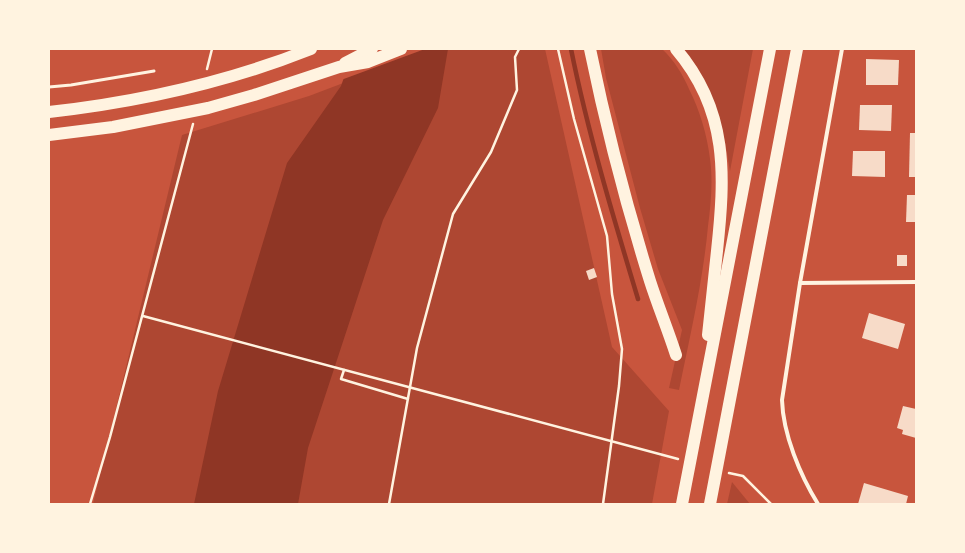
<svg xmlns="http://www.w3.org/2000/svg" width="965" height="553" viewBox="0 0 965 553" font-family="Cabin,sans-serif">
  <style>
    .green { fill: #ae4732 }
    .water { fill: #8f3625 }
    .pier { fill: #c8553d }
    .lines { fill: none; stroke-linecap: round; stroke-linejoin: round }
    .stream { stroke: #8f3625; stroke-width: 4.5 }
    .building { fill: #f7dbc8 }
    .path { stroke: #fff3e0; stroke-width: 2.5 }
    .service { stroke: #fff3e0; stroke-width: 3 }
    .minor { stroke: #fff3e0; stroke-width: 4 }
    .motorway { stroke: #fff3e0; stroke-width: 12 }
  </style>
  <rect width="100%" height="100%" fill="#c8553d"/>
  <g class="green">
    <polygon points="433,49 545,49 612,347 669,411 652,504 93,504 182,135 309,96"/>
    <path d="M 601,49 L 662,49 C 674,60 683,75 689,89 C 700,111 707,135 710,159 C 713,180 711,204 708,226 C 703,281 690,336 679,390 L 669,388 L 682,330 L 658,269 L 640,208 L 606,78 Z"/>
    <path d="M 684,49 L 753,49 L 730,171 C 723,124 714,87 684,49 Z"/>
    <polygon points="732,482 750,504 727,504"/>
  </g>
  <polygon class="water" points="354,49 448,49 438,108 383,220 308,448 298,504 194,504 218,391 287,163 341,86"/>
  <polygon class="pier" points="353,49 425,49 341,80 352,50"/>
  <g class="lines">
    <path class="stream" d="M 571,49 C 588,133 613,216 638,299"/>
  </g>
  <g class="building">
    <polygon points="866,59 899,60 898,85 866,85"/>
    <polygon points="860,105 892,105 891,131 859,130"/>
    <polygon points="910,133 916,133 916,177 909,177"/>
    <polygon points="853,151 885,151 885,177 852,176"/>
    <polygon points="907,195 916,195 916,222 906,222"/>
    <rect x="897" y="255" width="10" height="11"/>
    <polygon points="594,268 597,277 589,280 586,271"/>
    <polygon points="869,313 905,324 898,349 862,338"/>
    <polygon points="903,406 916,409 916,438 902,434 903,430 897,428"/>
    <polygon points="864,483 908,496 906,504 858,504"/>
  </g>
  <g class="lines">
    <g class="path">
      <polyline points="558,49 574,119 607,236 612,294 622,349 619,386 603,504"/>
      <polyline points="207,69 212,49"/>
      <polyline points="143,316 678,459"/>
      <polyline points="344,370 341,379 408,399"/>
      <polyline points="729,473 743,476 771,504"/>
      <polyline points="90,504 110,437 193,124"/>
      <polyline points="389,504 417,348 453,214 491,152 517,90 515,57 519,49"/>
    </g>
    <polyline class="service" points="49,87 71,85 154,71"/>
    <g class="minor">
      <polyline points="800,283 916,282"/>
      <path d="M 818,504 C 800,475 783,434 782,400 L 800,283 L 842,49"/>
    </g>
    <g class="motorway">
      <path d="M 590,49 C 606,127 626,204 650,281 C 658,306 668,330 676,355"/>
      <path d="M 676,49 C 729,111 725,176 717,251 C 714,279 711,307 708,335"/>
      <polyline points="345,63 372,49"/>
      <path d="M 49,112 C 138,102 228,82 311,49"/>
      <polyline points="49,135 113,127 208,108 254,95 339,67 368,62 401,49"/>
      <polyline points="682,504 770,49"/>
      <polyline points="710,504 797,49"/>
    </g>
  </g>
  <rect width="965" height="553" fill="none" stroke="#fff3e0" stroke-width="100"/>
</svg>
